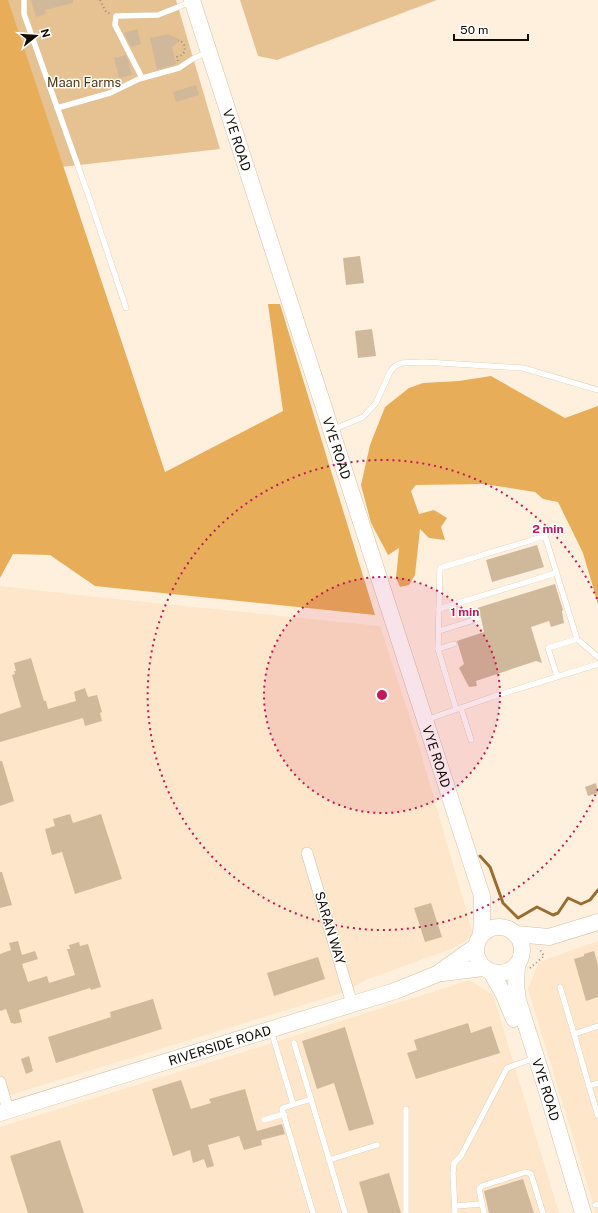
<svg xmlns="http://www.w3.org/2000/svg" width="598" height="1213" viewBox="0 0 598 1213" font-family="'Public Sans',sans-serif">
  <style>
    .built { fill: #fde6c9 }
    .green { fill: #e6c191 }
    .forest { fill: #e8ad59 }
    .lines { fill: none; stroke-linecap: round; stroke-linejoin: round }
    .stream { stroke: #986d2f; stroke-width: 3 }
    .building { fill: #d0b99b }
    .lane-casing { stroke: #d5bea1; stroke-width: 6 }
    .street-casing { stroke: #d5bea1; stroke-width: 12 }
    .secondary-casing { stroke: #d5bea1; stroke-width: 17 }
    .path { stroke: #998d7f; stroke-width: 2; stroke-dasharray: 1 3; stroke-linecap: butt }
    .lane { stroke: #fff; stroke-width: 5.5 }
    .street { stroke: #fff; stroke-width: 11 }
    .secondary { stroke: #fff; stroke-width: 16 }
    .ring { fill: none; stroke: #c2185b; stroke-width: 2; stroke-dasharray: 2 4 }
    .labels { text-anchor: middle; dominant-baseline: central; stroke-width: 3; stroke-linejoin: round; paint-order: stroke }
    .park-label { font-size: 13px; fill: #513815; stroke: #fff }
    .street-label { font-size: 13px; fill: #130c03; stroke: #fff }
    .centre { fill: #c2185b; stroke: #fff; stroke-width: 2 }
    .ring-label { font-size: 12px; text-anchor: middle; font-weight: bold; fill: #c2185b; stroke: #fff; stroke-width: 3; stroke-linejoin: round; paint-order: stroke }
  </style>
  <rect width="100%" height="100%" fill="#fff0de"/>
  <g class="built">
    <polygon points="0,586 96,597 380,626 418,743 473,934 466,941 451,949 368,979 342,993 0,1098"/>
    <polygon points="598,941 598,1213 596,1213 528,989 539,962"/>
    <polygon points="470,980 493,995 559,1213 0,1213 0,1127 234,1055"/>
  </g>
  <g class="green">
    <polygon points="0,0 176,0 220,149 0,174"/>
    <polygon points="240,0 437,0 277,60 258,56"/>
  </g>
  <g class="forest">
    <polygon points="0,0 8,0 165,472 283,411 268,304 280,304 375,615 95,586 50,555 13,554 0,578"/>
    <polygon points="491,376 565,418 598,406 598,604 583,553 558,502 543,499 535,492 484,484 416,485 411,491 419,514 434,510 447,518 441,527 445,540 429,538 420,529 415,575 409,585 400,587 396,578 399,548 388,555 371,523 361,485 370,445 385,407 409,388 423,383 459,381"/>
  </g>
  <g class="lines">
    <polyline class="stream" points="480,856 490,867 503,903 518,918 537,907 553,915 558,913 568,898 581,904 590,900 598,890"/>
  </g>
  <g class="building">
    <polygon points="31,0 73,0 73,3 45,10 46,14 36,17"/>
    <polygon points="137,29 141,44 131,47 124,33"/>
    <polygon points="168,34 181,40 172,47 176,64 157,70 150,38"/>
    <polygon points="126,55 128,60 132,75 119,78 114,58"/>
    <polygon points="196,85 199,95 176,102 173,92"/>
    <polygon points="360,256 364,283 346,285 343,258"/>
    <polygon points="372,329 376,356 358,358 355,331"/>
    <polygon points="537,545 544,567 492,582 486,560"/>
    <polygon points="555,584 563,610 562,611 564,623 551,627 549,621 531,627 542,663 536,661 476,681 477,686 469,687 459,668 464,664 457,641 484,632 481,618 477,608"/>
    <polygon points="31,658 44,701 46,701 48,709 76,701 74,692 85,688 88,697 97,695 102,712 100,713 102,721 85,726 83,718 0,742 0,714 21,707 12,675 15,674 14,671 16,671 14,663"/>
    <polygon points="0,761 2,761 14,801 0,806"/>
    <polygon points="596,783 598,793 588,796 585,787"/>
    <polygon points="70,814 73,823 101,814 122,879 75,894 62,852 52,855 45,829 55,826 53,819"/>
    <polygon points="0,872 2,872 12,905 0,908"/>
    <polygon points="431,903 442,937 425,942 414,908"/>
    <polygon points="18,941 22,955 35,951 38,959 22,964 28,982 47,976 49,983 75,975 67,949 70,949 69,945 79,942 80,946 88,944 101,987 91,990 90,988 19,1010 22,1022 14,1024 13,1023 11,1023 6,1009 0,1011 0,954 11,950 9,943"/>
    <polygon points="594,951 598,965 598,997 586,1001 574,959 584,956 584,954"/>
    <polygon points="318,957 325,979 274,996 267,973"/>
    <polygon points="153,999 162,1029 56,1063 48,1037 111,1017 110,1012"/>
    <polygon points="468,1023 471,1033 491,1026 500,1053 416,1079 407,1053 417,1050 414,1040"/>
    <polygon points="345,1027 374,1124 349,1131 334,1083 317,1089 302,1041"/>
    <polygon points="29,1056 33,1071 26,1074 21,1059"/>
    <polygon points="181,1080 191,1109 211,1103 209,1099 245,1089 257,1131 282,1124 285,1134 261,1140 262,1145 244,1150 239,1136 208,1145 214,1166 207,1168 204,1159 193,1163 190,1150 173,1156 152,1089"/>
    <polygon points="60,1140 84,1213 28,1213 10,1156"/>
    <polygon points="389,1173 401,1213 368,1213 359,1182"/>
    <polygon points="523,1179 534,1213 489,1213 484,1191"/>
  </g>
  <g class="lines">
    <defs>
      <g id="lane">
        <polyline points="24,0 24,14 90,200 126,308"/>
        <polyline points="142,78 115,25 116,16 158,15 191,2"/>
        <polyline points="57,108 110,93 139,79 179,68 194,58 207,53"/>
        <polyline points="332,430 363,417 376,403 390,372 395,366 402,363 424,362 523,368 598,390"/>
        <polyline points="439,609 556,573"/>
        <polyline points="439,631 477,619"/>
        <polyline points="438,649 454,644"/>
        <polyline points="557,676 548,648 577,639"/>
        <polyline points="461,708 471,740"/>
        <polyline points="456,709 438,649 440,568 545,536 577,639 598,657"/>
        <polyline points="426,720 492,697 598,664"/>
        <polyline points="560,987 574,1034 598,1026"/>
        <polyline points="271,1030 293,1104"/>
        <polyline points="574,1034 589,1086"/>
        <polyline points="294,1043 311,1099"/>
        <polyline points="598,1083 589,1086 598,1116"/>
        <polyline points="264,1120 284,1114"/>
        <polyline points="329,1160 377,1145"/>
        <polyline points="595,1205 598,1204"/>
        <polyline points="455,1206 481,1204"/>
        <polyline points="313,1213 282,1109 283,1108 311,1099 345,1213"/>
        <polyline points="406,1213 406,1109"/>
        <polyline points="455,1213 453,1173 454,1163 461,1156 507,1068 529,1060"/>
        <polyline points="484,1213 479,1189 482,1186 526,1172 531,1174 543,1213"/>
      </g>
      <g id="street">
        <polyline points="307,853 352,1004"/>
        <polyline points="0,1082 8,1110"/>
      </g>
      <g id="secondary">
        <path id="s1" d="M 192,0 L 482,896 L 482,916 L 481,934"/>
        <circle cx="499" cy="950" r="23"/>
        <polyline points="516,934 549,937 598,922"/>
        <path id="s2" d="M 517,965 L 516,986 L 518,1000 L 549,1098 L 583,1213"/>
        <polyline points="491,972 503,993 514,1019"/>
        <polyline points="443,973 483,968"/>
        <path id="s3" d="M 0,1113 L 395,991 L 437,974 L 475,947"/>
      </g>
    </defs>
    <use href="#lane" class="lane-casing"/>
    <use href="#street" class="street-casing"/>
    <use href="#secondary" class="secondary-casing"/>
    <g class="path">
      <polyline points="100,0 106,12 111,14"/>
      <polyline points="178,61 177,57 182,55 185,51 184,45 182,42 178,41"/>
      <polyline points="530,968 544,956 539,948"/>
    </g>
    <use href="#lane" class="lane"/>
    <use href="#street" class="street"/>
    <use href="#secondary" class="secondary"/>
  </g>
  <circle cx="382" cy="695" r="118" fill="#c2185b" fill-opacity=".12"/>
  <g class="ring">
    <circle cx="382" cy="695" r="118"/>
    <path d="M598 789A235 235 0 1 1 598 601"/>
  </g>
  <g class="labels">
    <g class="park-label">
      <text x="84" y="82">Maan Farms</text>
    </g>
    <g class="street-label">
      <text stroke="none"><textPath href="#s1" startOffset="147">VYE ROAD</textPath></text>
      <text stroke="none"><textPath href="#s1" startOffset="471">VYE ROAD</textPath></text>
      <text stroke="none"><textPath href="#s1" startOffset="795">VYE ROAD</textPath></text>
      <text transform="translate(330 928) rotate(73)">SARAN WAY</text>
      <text stroke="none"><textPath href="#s3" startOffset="230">RIVERSIDE ROAD</textPath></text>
      <text stroke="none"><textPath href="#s2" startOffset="129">VYE ROAD</textPath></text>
    </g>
  </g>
  <circle cx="382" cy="695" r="6" class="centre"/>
  <g class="ring-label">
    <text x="548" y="533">2 min</text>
    <text x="465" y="616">1 min</text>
  </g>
  <g transform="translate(36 36) rotate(73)" stroke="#ffffff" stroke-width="3" paint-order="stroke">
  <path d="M0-3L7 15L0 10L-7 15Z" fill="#130c03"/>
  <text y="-6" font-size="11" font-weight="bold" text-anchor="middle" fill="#130c03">N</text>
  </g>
  <path d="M454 34v6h74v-6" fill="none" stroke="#130c03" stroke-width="2"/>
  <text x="460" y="34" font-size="12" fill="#130c03" stroke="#ffffff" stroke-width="3" paint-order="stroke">50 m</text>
</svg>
